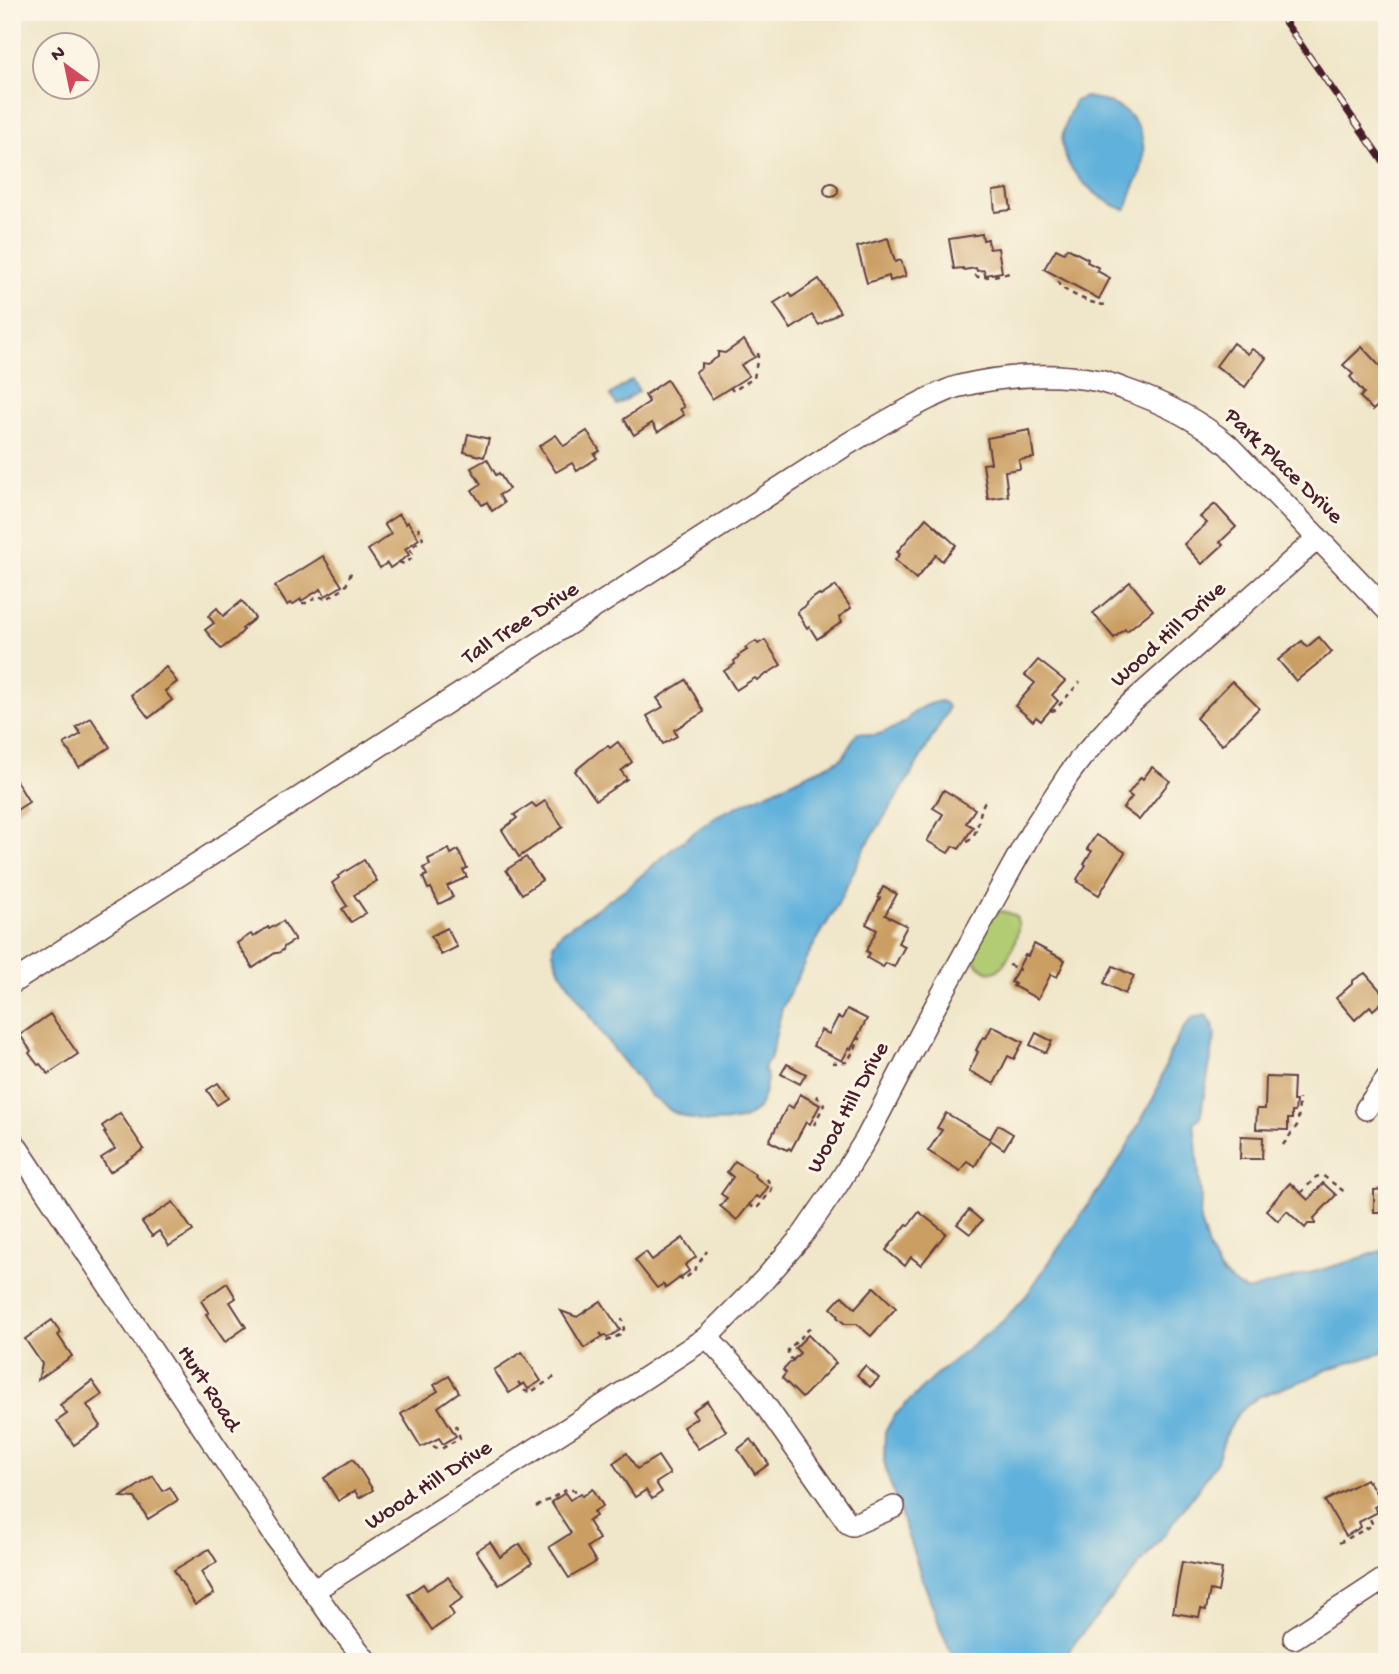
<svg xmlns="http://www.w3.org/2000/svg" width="1399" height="1674" viewBox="0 0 1399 1674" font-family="'Gochi Hand',sans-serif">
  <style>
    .green { fill: #b1cc72; stroke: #7e764e; stroke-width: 2 }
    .water { fill: #61b1dc; stroke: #566884; stroke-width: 2 }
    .building { fill: #cb9f64 }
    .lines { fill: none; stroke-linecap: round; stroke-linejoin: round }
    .minor-casing { stroke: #633d43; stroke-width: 24 }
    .path { stroke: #633d43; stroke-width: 2.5; stroke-dasharray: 5 5; stroke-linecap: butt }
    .minor { stroke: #fff; stroke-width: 21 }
    .rail-casing { stroke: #4a1f2b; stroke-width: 7 }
    .rail { stroke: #fcf5e5; stroke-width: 4.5; stroke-dasharray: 13; stroke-linecap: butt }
    .labels { text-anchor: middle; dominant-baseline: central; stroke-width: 6; stroke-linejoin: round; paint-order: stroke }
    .street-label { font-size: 23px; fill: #4a1f2b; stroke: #fcf5e5 }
  </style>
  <rect width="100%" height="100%" fill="#fcf5e5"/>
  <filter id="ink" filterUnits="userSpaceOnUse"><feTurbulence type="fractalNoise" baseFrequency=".0143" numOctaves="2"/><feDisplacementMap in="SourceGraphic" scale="14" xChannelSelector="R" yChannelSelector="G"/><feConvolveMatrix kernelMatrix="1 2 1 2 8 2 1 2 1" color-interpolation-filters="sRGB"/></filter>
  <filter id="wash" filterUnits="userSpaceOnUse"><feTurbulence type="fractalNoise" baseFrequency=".00686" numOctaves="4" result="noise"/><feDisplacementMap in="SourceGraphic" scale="28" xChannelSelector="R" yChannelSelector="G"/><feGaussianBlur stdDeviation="1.57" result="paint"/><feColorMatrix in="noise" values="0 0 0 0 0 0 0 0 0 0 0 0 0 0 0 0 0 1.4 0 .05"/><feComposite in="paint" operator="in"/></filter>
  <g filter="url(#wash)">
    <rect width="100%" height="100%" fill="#f0e7ca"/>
    <path class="green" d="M 994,911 C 1000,911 1010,912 1015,916 C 1026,926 1005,973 992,972 C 984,972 975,962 970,956 Z"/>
    <g class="water">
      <path d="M 1085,97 C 1131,103 1152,129 1140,174 C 1138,179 1135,184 1133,189 C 1129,196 1130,203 1125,210 C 1101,201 1069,176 1063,149 C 1059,135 1069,114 1075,101 Z"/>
      <polygon points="632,380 639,391 617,405 610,395"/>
      <path d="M 940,701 L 945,703 L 948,707 L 946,714 L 904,786 L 864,849 L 837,906 L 805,960 L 803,967 L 782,1008 L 770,1060 L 766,1063 L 764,1070 L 766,1072 L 767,1079 L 764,1094 L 758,1109 L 745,1118 L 736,1121 L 709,1122 L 692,1119 L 673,1112 L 651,1096 L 605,1038 L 560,971 L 553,952 L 553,944 L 561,933 L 628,887 L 671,850 L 716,816 L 839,760 C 851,752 852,735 858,733 C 862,732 869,736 874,735 C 884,734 897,726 906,722 C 913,709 926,705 940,701 Z"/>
      <polygon points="1206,1015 1213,1025 1215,1036 1200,1118 1194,1122 1201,1196 1200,1221 1209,1251 1220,1271 1238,1287 1247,1291 1348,1262 1387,1249 1387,1347 1379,1354 1328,1369 1307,1379 1258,1397 1238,1413 1225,1437 1217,1461 1199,1488 1164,1535 1076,1641 1061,1662 956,1662 942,1632 920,1572 888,1477 884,1461 885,1432 894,1416 938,1373 1003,1321 1026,1296 1123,1154 1155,1095 1171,1051 1183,1029 1192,1018"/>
    </g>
    <g id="blocks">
      <g class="building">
        <circle cx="831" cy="190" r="7"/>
        <polygon points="1008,189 1011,210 995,212 993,191"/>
        <polygon points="982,234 983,240 988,239 989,249 998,248 1002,272 985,275 984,270 977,271 976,268 963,270 963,268 954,269 949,239"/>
        <polygon points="888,238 895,262 901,260 906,276 890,281 889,276 867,283 857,247"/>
        <polygon points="1067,248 1088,259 1087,262 1099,268 1097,271 1110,278 1099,299 1044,269 1056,249 1064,253"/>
        <polygon points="819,279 840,312 819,325 812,315 791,329 774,303 790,293 792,297"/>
        <polygon points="744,340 755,357 741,365 749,376 712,399 695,372 701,368 701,363 707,364 718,357 718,352 725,353"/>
        <polygon points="1233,343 1248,354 1252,349 1266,358 1245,387 1216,366"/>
        <polygon points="1362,347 1387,374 1387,397 1373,410 1360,397 1364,393 1350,377 1353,374 1343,365"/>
        <polygon points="667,380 684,407 680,409 684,415 658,432 652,423 634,435 624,419 649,402 645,395"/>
        <polygon points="1030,430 1034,458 1019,460 1020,469 1005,471 1008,496 988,499 983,464 991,463 987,438"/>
        <polygon points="587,431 600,451 594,454 597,458 577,471 572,463 556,472 539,446 556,435 564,446"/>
        <polygon points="468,434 489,439 484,457 464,452"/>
        <polygon points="487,459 496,475 499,473 509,489 499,495 504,503 492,511 487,502 482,505 472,490 481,484 471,468"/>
        <polygon points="1215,504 1236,527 1220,542 1223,545 1202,564 1184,544 1207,523 1200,517"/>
        <polygon points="399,514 406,524 408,522 419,539 405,549 409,555 390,568 387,563 380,568 368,550 391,534 384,524"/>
        <polygon points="926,518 956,545 942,561 936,555 916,579 895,560 900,554 897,552"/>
        <polygon points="323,556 342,586 325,596 321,589 301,601 301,599 292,605 290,603 287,605 275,586"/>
        <polygon points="1130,582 1153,610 1127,631 1125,629 1114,638 1093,613"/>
        <polygon points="836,586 851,608 839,617 842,622 817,639 809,626 807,628 797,612 807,605 806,603 819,594 821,596"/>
        <polygon points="242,601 255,618 242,629 244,630 236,638 221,649 205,630 214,623 208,616 217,608 223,616"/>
        <polygon points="1319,637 1332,652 1296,681 1278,660 1302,641 1307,647"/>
        <polygon points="765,640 781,665 757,680 755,678 736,690 724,671 735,664 734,661 739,657 738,656 747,650 745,648 756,641 758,644"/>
        <polygon points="1038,660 1065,681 1052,695 1058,701 1041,721 1036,717 1033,721 1015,706 1035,683 1025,675"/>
        <polygon points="166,667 177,682 165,691 172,700 149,718 131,695"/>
        <polygon points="686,680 704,712 674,730 677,736 663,744 647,716 663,707 657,698"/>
        <polygon points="1232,681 1259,708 1222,745 1196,718"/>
        <polygon points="91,718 110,747 79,767 64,744 81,734 76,727"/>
        <polygon points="618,742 632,762 621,771 627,779 596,800 575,771 599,751 608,746 610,748"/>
        <polygon points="1152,767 1170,781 1139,820 1123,808 1132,797 1128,794 1141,777 1143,779"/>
        <polygon points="12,774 29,802 12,813"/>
        <polygon points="944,790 975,809 966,823 973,827 959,849 953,846 948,853 927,841 943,814 933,808"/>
        <polygon points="545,801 563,827 519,857 502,830 517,818 514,815 532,803 536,807"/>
        <polygon points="1096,835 1125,852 1099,895 1078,882 1079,881 1077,879 1086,865 1084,864 1092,851 1087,849"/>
        <polygon points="449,849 451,854 458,850 467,868 463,870 467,877 447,886 453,897 439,904 431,888 428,889 423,877 427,875 423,868 430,865 428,859"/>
        <polygon points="526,857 542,880 522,894 506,870"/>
        <polygon points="364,860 377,881 354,895 366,913 351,922 342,909 347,906 332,883 339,878 338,876"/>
        <polygon points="883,887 897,894 885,915 907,926 898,943 905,946 894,967 886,963 883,967 867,958 870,953 866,951 877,930 866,924 880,898 878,897"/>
        <polygon points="283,921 295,940 284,947 283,950 278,953 275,953 253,968 237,943 251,934 253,937 268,927 269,929"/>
        <polygon points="447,928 457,947 441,955 431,936"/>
        <polygon points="1034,944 1065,960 1057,977 1051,974 1038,999 1013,986 1015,984 1011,982 1025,955 1028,956"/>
        <polygon points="1113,966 1134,976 1125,994 1104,983"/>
        <polygon points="1365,973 1387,998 1373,1010 1370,1006 1355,1020 1336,998 1352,984 1352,981"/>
        <polygon points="847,1009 867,1019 851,1049 849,1048 842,1061 813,1046 821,1030 829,1034 838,1017 842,1019"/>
        <polygon points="50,1014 78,1054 48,1074 40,1064 38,1065 29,1053 31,1051 20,1035"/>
        <polygon points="992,1026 1023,1042 1014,1059 1008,1056 994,1084 969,1071 978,1052 976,1050 983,1037 986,1038"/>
        <polygon points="1036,1033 1052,1041 1046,1053 1030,1045"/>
        <polygon points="787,1064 806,1074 800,1084 781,1074"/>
        <polygon points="1266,1077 1294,1078 1293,1101 1296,1101 1295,1112 1292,1112 1292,1119 1288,1119 1288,1130 1256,1129 1257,1109 1265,1109"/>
        <polygon points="218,1083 228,1098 217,1105 207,1090"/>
        <polygon points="800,1094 820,1105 810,1124 806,1122 791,1150 789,1148 787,1150 769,1141 788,1105 793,1108"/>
        <polygon points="120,1113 144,1149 110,1172 101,1158 115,1149 104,1133 106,1132 102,1126"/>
        <polygon points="946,1113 990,1139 998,1125 1013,1134 1004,1149 990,1140 975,1166 967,1161 960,1171 928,1151 942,1130 937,1128"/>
        <polygon points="1241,1136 1263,1137 1262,1159 1240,1159"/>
        <polygon points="735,1161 755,1174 754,1176 768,1187 760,1198 756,1196 737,1220 720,1206 727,1198 721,1194 733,1177 727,1172"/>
        <polygon points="1290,1183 1308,1200 1323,1183 1336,1195 1314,1218 1315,1224 1308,1224 1305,1228 1287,1211 1278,1221 1266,1210"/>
        <polygon points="1387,1189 1387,1212 1374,1212 1374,1190"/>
        <polygon points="173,1202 193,1231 169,1246 159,1231 152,1236 142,1222"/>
        <polygon points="969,1210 982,1221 970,1234 957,1224"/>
        <polygon points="919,1212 946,1233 921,1265 911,1257 905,1266 886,1250 907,1224 909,1225"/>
        <polygon points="683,1238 696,1257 685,1265 689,1271 666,1288 663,1284 657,1288 635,1260 646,1252 652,1260"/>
        <polygon points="227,1283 236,1298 230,1302 246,1327 225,1342 206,1314 209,1313 201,1301"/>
        <polygon points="874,1287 896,1308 871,1336 857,1324 845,1324 837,1317 838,1315 831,1308 842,1296 855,1308"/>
        <polygon points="601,1301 620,1330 607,1338 605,1335 584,1348 561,1311 577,1317"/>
        <polygon points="52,1320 61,1333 58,1335 72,1356 38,1380 42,1364 25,1339"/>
        <polygon points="808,1335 836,1363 802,1398 782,1378 786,1373 783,1370 800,1353 795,1348"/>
        <polygon points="522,1352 541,1381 528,1389 524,1383 509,1393 494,1370"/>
        <polygon points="865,1366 879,1378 870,1387 857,1375"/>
        <polygon points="449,1376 459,1392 438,1407 456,1436 443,1444 439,1438 421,1447 401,1414 438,1391 434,1385"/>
        <polygon points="92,1381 102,1395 87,1405 101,1426 74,1445 57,1421 67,1414 60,1405"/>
        <polygon points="707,1401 726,1431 698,1449 683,1427 697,1418 692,1411"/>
        <polygon points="751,1439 769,1464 755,1474 738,1449"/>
        <polygon points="627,1453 637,1469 658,1456 670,1474 656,1483 662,1492 652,1499 646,1490 635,1497 613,1463"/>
        <polygon points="353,1459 373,1490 359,1498 355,1491 338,1501 324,1478"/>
        <polygon points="153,1476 163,1491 170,1487 178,1500 148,1519 135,1498 121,1497"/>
        <polygon points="1366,1479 1368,1482 1369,1481 1382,1503 1374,1507 1378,1512 1359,1522 1361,1527 1346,1536 1325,1501"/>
        <polygon points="593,1489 603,1506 593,1512 596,1516 588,1521 599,1539 587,1547 596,1562 569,1578 549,1547 571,1533 551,1502 565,1493 570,1500 581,1493 583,1496"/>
        <polygon points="490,1542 500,1557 520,1544 532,1563 499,1585 476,1551"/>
        <polygon points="209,1549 217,1562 201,1572 214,1594 195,1605 174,1570"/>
        <polygon points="1182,1562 1222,1569 1218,1592 1210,1590 1206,1610 1201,1609 1199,1617 1173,1613"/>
        <polygon points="448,1577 463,1598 449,1607 454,1615 432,1630 408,1594 423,1584 427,1590"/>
      </g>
    </g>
  </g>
  <g filter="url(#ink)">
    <use href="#blocks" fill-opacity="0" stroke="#633d43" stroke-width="2"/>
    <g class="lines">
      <defs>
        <g id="minor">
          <path d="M 12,983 L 846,445 C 873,429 901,412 930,398 C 940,394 950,388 960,386 C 1003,375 1055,372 1099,381 C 1107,383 1116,386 1124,389 C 1162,402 1197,419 1228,445 L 1387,610"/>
          <polyline points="1366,1109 1387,1079"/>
          <polyline points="12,1140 279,1542 334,1620 367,1662"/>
          <polyline points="707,1337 751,1385 848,1523 852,1525 894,1507"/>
          <polyline points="313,1591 584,1418 707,1337 764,1280 802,1236 838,1184 866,1139 931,1014 1033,829 1069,774 1081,758 1127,707 1318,538"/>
          <polyline points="1294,1638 1387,1577"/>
        </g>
      </defs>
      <use href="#minor" class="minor-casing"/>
      <g class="path">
        <polyline points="975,275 980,278 1011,273"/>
        <path d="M 1058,281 L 1060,287 C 1075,295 1089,304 1107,305"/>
        <polyline points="730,387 733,391 754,378 759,350"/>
        <path d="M 399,562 L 404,564 L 411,559 L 413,554 L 410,550 C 413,544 420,543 423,538 L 418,527"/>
        <polyline points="302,603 307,603 319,596 325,599 328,598 345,588 352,570"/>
        <polyline points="1051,711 1055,710 1080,682"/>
        <path d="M 967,842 C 981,833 977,814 985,801"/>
        <polyline points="1009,965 1020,970"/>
        <polyline points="832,1063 846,1062 849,1059 860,1039 857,1038"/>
        <polyline points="814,1125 824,1105 823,1102 814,1094"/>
        <polyline points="1283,1145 1298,1124 1299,1099"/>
        <polyline points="1301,1193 1316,1177 1322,1175 1345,1192"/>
        <polyline points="749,1205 756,1209 758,1207 771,1191 772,1188 766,1177"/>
        <polyline points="678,1278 683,1280 693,1272 707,1251"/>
        <polyline points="600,1333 607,1341 620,1335 624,1329 622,1319"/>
        <polyline points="794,1361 788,1356 788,1350 812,1326"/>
        <polyline points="518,1382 525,1391 531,1392 556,1376"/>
        <polyline points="433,1446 439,1449 441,1449 460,1438 456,1425"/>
        <polyline points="536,1507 564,1491 568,1489 577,1491"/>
        <polyline points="1339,1543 1373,1525 1369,1517"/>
      </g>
      <use href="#minor" class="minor"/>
      <defs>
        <polyline id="rail" points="1278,12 1387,167"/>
      </defs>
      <use href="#rail" class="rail-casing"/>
      <use href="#rail" class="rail"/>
    </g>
  </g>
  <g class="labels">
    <g class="street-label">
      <text transform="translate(1283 467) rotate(44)">Park Place Drive</text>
      <text transform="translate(521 624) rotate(-33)">Tall Tree Drive</text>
      <text transform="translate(1169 635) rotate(-42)">Wood Hill Drive</text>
      <text transform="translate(849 1108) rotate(-61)">Wood Hill Drive</text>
      <text transform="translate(208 1389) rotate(57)">Hurt Road</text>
      <text transform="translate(429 1486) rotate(-33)">Wood Hill Drive</text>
    </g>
  </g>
  <rect width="1399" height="1674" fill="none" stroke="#fcf5e5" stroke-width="42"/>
  <g transform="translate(66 66) rotate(327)"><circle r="33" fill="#fcf5e5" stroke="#b59f9b" stroke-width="2"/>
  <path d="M0-5L12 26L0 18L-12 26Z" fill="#d1495b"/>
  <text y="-10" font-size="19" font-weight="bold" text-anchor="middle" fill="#4a1f2b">N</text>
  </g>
</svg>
